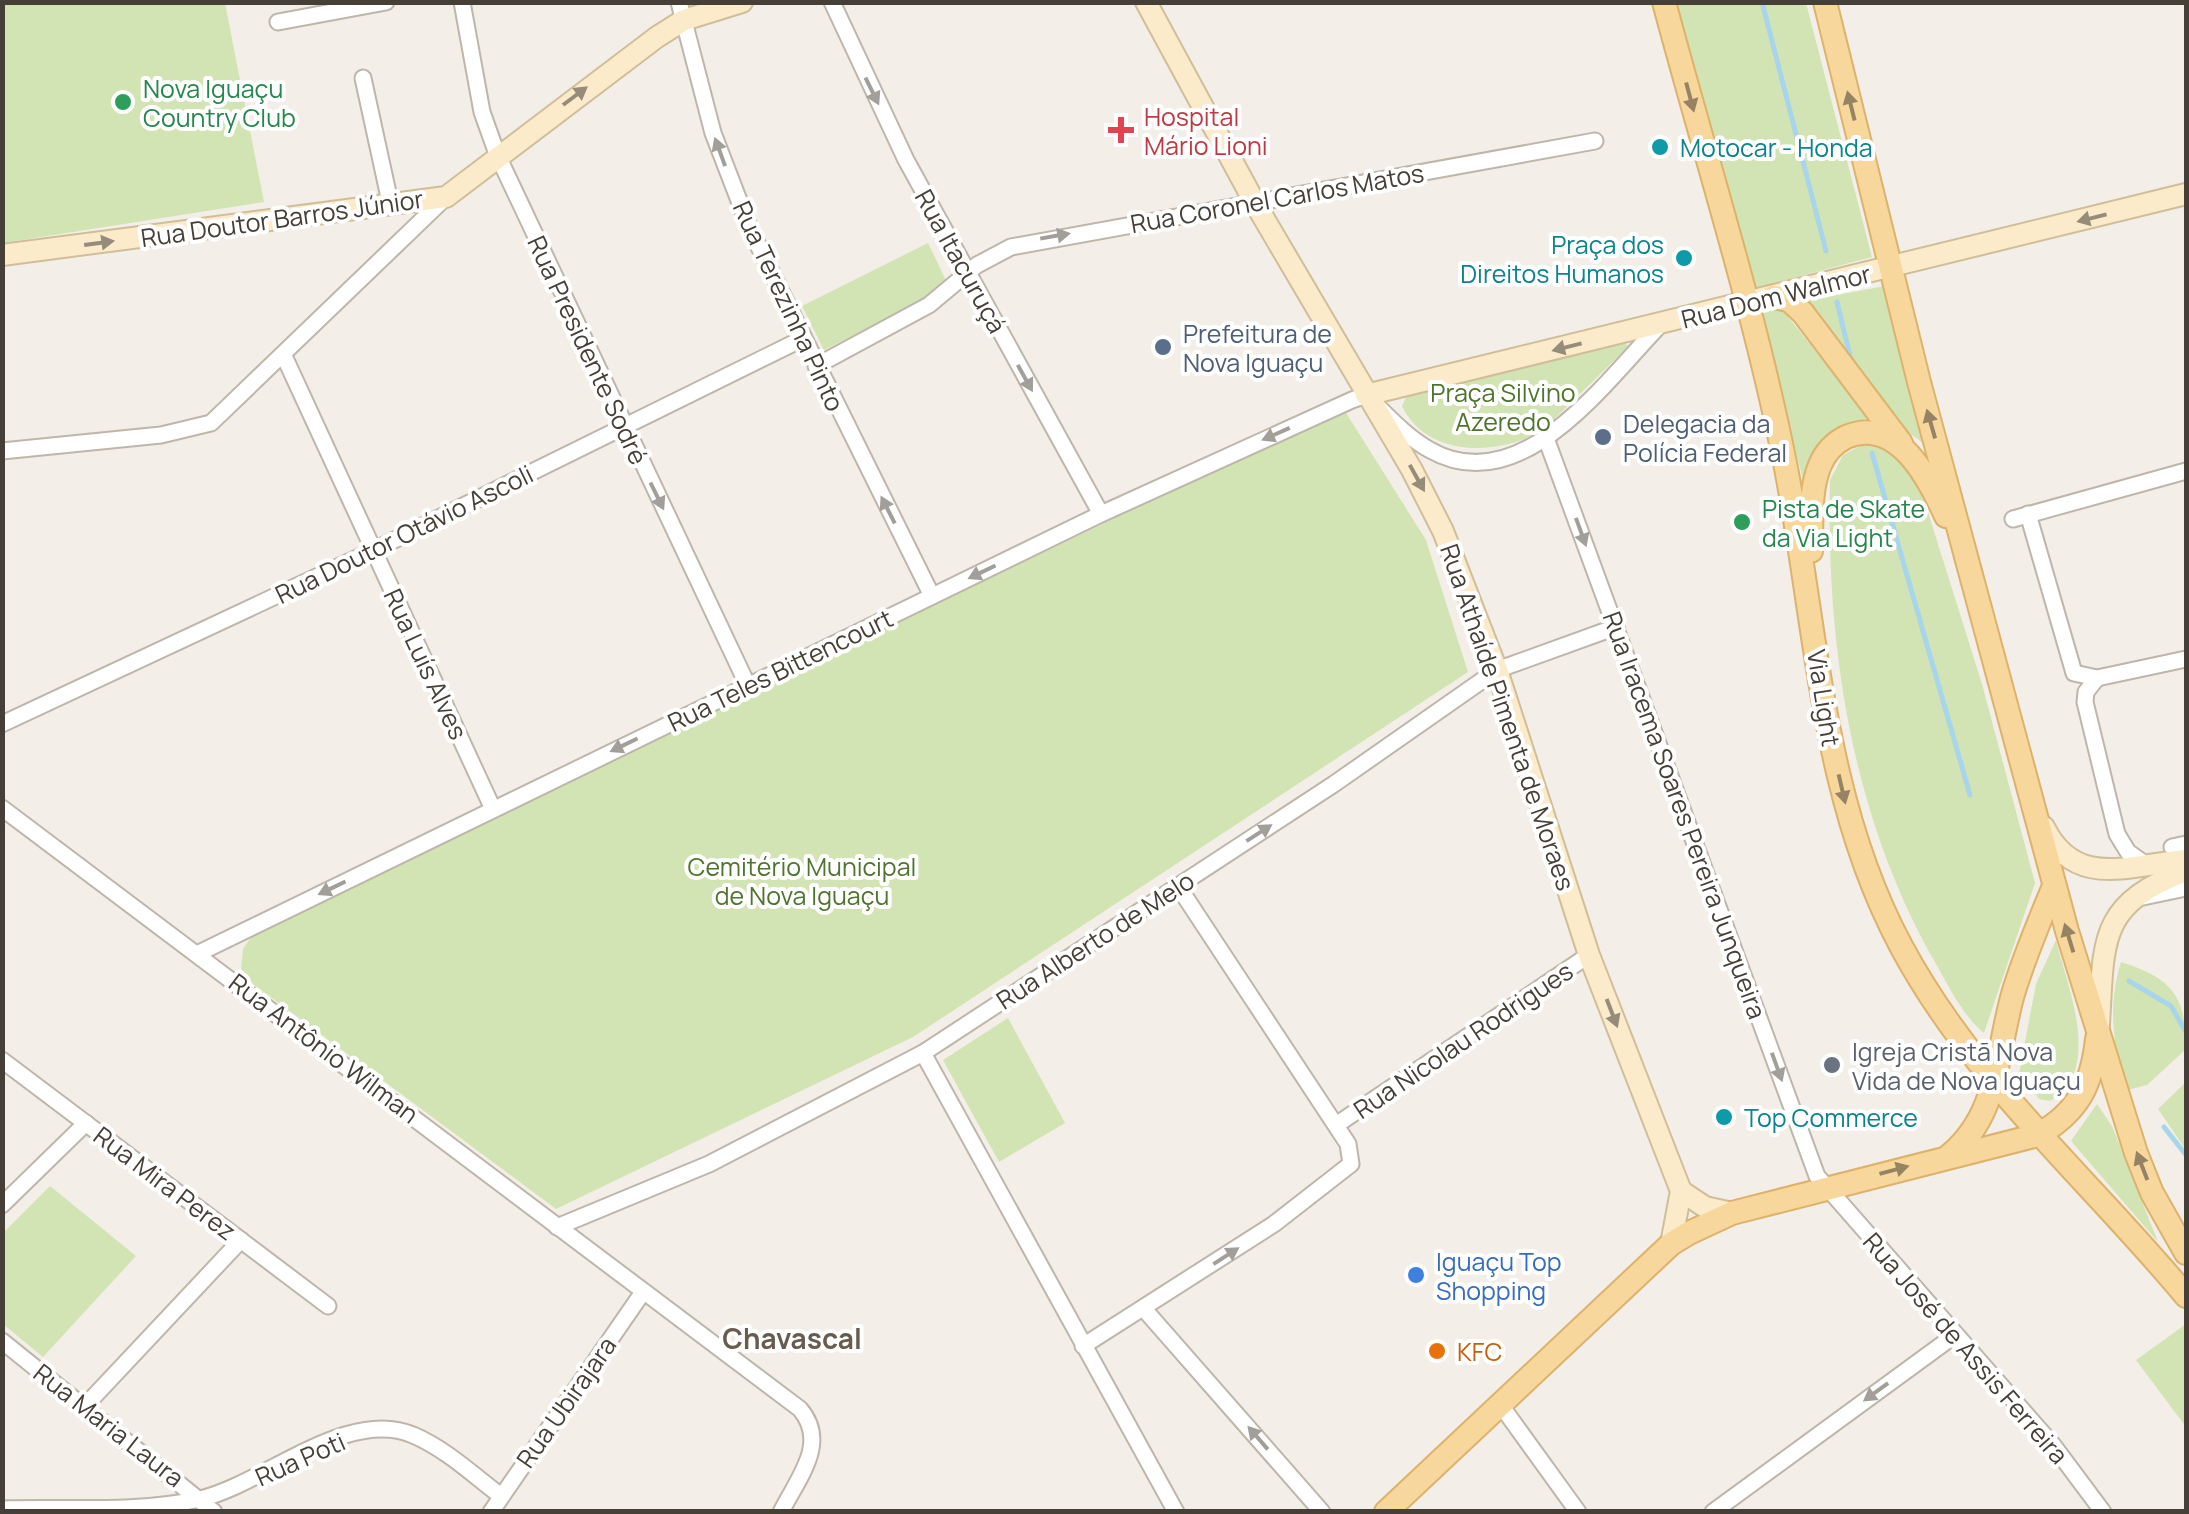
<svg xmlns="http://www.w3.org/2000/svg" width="2189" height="1514" viewBox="0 0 2189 1514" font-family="Manrope,sans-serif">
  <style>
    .green { fill: #d2e4b3 }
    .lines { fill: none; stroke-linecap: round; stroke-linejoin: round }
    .stream { stroke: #a8d5eb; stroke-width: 5 }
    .minor-casing { stroke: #beb6ab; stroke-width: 19 }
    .secondary-casing { stroke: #d0be9a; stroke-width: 24 }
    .primary-casing { stroke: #dcb26d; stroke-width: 26 }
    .minor { stroke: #fff; stroke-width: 15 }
    .secondary { stroke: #fbebca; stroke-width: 20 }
    .primary { stroke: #f7d79c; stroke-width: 22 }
    .oneway { fill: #a29f9b }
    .oneway2 { fill: #978c79 }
    .oneway3 { fill: #968364 }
    .leisure-dot { fill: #2e9e5b; stroke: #fff; stroke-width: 4 }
    .health-dot { fill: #e0444e; stroke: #fff; stroke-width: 4 }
    .culture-dot { fill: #0f9aa8; stroke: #fff; stroke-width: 4 }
    .service-dot { fill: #5c6f8a; stroke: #fff; stroke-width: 4 }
    .worship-dot { fill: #6b7280; stroke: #fff; stroke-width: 4 }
    .shop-dot { fill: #3f7fe0; stroke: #fff; stroke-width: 4 }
    .food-dot { fill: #e8710a; stroke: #fff; stroke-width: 4 }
    .labels { text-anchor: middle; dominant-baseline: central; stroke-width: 8; stroke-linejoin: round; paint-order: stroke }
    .leisure-label { font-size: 25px; fill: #27864d; stroke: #fff; text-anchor: start }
    .health-label { font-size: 25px; fill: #be3a42; stroke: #fff; text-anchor: start }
    .culture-label { font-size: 25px; fill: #0d838f; stroke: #fff; text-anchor: start }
    .street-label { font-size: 25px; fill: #463f37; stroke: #fff }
    .service-label { font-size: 25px; fill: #4e5e75; stroke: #fff; text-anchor: start }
    .park-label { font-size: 25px; fill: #4e742e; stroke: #fff }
    .worship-label { font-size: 25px; fill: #5b616d; stroke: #fff; text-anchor: start }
    .shop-label { font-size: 25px; fill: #366cbe; stroke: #fff; text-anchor: start }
    .food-label { font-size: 25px; fill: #c56008; stroke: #fff; text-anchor: start }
    .neighbourhood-label { font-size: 28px; font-weight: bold; fill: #685c4f; stroke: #fff }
  </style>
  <rect width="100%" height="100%" fill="#f3efe8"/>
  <g class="green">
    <polygon points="2,3 225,3 264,202 3,243"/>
    <polygon points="1674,3 1806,3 1872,257 1752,289"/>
    <polygon points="928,243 949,287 824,350 802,306"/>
    <polygon points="1885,286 1923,443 1898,425 1800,302"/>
    <path d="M 1781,308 L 1870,419 C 1822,428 1818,446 1805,488 L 1761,313 Z"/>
    <path d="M 1622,342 L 1629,346 L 1542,431 C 1498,456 1427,458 1402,406 L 1407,395 Z"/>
    <polygon points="1343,408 1426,540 1468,672 913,1037 556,1209 253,984 241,969 243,949 253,934"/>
    <path d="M 1867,442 L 1883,444 L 1916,474 L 1982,684 L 2035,883 L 1984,1033 C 1963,1016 1949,987 1936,964 C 1852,818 1826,648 1830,480 L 1843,455 Z"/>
    <path d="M 2056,940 C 2067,986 2104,1071 2050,1101 L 2039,1099 L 2019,1074 L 2036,984 Z"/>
    <path d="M 2121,962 C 2172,978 2186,996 2186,1049 L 2147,1085 L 2124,1091 C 2114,1046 2107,1006 2121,962 Z"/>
    <polygon points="1008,1018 1065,1123 999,1162 943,1060"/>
    <polygon points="2186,1082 2186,1150 2158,1109"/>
    <polygon points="2097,1104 2112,1126 2158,1242 2071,1141"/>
    <polygon points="50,1186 136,1256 43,1357 3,1324 2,1234"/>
    <polygon points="2186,1324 2186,1427 2136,1360"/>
  </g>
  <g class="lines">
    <g class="stream">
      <polyline points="1762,2 1826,251"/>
      <polyline points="1837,302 1851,360"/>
      <polyline points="1872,453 1970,795"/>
      <polyline points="2129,981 2171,1006 2186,1032"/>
      <polyline points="2164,1127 2186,1155"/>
    </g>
    <defs>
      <g id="minor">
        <polyline points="462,2 482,112 497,154 748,686"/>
        <polyline points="679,2 713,133 750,229 932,596"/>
        <polyline points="832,2 906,160 1101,514"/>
        <polyline points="278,22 386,2"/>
        <polyline points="363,78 390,202"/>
        <polyline points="284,356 493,809"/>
        <polyline points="816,366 929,305 977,265 1011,247 1595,141"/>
        <polyline points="1547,441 1817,1176 2053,1445 2103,1512"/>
        <polyline points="2,451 161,435 211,423 446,197"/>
        <polyline points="2028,514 2074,673 2097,678 2186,659"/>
        <polyline points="2013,519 2186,471"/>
        <polyline points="2097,678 2086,692 2085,702 2117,834 2128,852 2145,864"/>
        <polyline points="2,724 374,550 802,339"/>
        <path d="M 2,808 L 800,1409 C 829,1443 798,1478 781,1512"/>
        <polyline points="2172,847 2186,844"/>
        <polyline points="2143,897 2186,888"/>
        <path d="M 199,953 L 1101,514 L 1352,400 L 1366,395 C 1386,414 1406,437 1430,450 C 1522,502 1606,380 1661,324"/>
        <polyline points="923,1053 1176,1512"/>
        <polyline points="2,1060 328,1306"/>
        <polyline points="1336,1125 1589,955"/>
        <polyline points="2,1205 86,1123"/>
        <polyline points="557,1227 709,1164 923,1053 1334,784 1497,670 1616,627"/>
        <polyline points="1144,1309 1322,1512"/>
        <polyline points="2,1341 214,1512"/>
        <polyline points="1083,1346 1274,1224 1351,1164 1348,1144 1178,886"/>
        <polyline points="1500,1404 1578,1512"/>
        <polyline points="85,1406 241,1240"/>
        <path d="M 2,1509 C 66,1507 137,1513 200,1499 C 264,1484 347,1407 413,1435 C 446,1449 473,1475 501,1496"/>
        <polyline points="491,1512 643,1292"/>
        <polyline points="1713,1512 1955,1335"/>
      </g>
      <g id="secondary">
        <polyline points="1146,2 1256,205 1412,470 1443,531 1497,670 1589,955 1681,1191 1671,1244"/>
        <polyline points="2,255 446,197 657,37 684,20 742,2"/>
        <polyline points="1366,395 2186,194"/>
        <path d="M 2044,827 C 2075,890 2129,865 2186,860"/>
        <path d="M 2099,1025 C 2104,940 2098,904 2186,871"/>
        <polyline points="1681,1191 1705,1207 1732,1213"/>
      </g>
      <g id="primary">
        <path d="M 1664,2 C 1705,156 1754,308 1785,463 C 1817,626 1821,797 1901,946 C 1973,1081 2090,1180 2186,1296"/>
        <polyline points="1825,2 1919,382 2067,931 2136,1153 2152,1193 2186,1253"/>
        <polyline points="1773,297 1789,300 1803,313 1901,443"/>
        <path d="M 1811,551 C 1812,523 1809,491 1820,465 C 1825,453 1834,443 1846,437 C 1897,415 1929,479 1946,516"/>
        <path d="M 1950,1155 C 2000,1113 1996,1053 2013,994 C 2024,957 2039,922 2054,886"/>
        <path d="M 1386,1512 L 1671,1244 L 1689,1233 L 1732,1213 L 2038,1135 C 2078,1112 2092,1085 2097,1039"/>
      </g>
    </defs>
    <use href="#minor" class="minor-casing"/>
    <use href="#secondary" class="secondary-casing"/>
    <use href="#primary" class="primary-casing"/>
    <use href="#minor" class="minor"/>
    <use href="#secondary" class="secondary"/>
    <use href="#primary" class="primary"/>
  </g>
  <defs><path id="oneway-solid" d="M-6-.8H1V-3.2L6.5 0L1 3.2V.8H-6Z" transform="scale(2.5)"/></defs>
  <g class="oneway">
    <use href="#oneway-solid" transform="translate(872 91) rotate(64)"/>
    <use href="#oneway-solid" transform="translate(720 152) rotate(-110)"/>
    <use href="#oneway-solid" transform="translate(1055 236) rotate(-10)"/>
    <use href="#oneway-solid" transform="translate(1025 378) rotate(61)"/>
    <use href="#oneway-solid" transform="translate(1276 434) rotate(156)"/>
    <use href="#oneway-solid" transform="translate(657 496) rotate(64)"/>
    <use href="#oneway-solid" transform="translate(888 510) rotate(-117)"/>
    <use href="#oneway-solid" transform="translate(1581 532) rotate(70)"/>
    <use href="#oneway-solid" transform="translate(982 572) rotate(154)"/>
    <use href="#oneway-solid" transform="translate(624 745) rotate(154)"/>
    <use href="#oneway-solid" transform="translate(1259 833) rotate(-33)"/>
    <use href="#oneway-solid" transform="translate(332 888) rotate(154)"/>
    <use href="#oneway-solid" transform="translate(1777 1067) rotate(70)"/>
    <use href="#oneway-solid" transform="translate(1226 1256) rotate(-33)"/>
    <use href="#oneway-solid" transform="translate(1876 1392) rotate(144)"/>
    <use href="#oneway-solid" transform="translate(1258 1438) rotate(-131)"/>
  </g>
  <g class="oneway2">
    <use href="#oneway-solid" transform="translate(575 96) rotate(-37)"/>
    <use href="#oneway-solid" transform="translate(2092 218) rotate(166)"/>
    <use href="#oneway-solid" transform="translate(99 243) rotate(-8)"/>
    <use href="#oneway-solid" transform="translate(1567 347) rotate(166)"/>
    <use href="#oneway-solid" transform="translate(1417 478) rotate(61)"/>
    <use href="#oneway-solid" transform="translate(1612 1013) rotate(69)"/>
  </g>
  <g class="oneway3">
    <use href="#oneway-solid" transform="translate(1690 97) rotate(75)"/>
    <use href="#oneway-solid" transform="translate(1851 106) rotate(-104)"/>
    <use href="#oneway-solid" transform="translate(1931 424) rotate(-106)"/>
    <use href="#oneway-solid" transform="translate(1842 789) rotate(77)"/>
    <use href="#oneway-solid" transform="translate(2069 938) rotate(-107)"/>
    <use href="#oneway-solid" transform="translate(2142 1166) rotate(-111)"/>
    <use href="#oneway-solid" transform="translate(1894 1170) rotate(-15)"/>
  </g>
  <g class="leisure-dot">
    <circle cx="123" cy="102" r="10"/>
    <circle cx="1742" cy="522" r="10"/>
  </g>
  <path class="health-dot" d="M1116 115h10v10h10v10h-10v10h-10v-10h-10v-10h10z"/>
  <g class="culture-dot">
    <circle cx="1660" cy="147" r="10"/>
    <circle cx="1684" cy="258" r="10"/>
    <circle cx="1724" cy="1117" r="10"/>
  </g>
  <g class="service-dot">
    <circle cx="1163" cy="347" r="10"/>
    <circle cx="1603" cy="437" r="10"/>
  </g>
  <circle class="worship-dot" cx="1832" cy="1065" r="10"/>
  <circle class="shop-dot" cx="1416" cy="1275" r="10"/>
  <circle class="food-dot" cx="1437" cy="1351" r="10"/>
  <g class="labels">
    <g class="leisure-label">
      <text x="143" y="88">Nova Iguaçu<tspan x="143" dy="29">Country Club</tspan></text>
      <text x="1762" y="508">Pista de Skate<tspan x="1762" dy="29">da Via Light</tspan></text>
    </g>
    <g class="health-label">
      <text x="1144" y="116">Hospital<tspan x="1144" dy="29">Mário Lioni</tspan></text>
    </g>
    <g class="culture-label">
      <text x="1680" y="147">Motocar - Honda</text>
      <text x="1664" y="244" text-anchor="end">Praça dos<tspan x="1664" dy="29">Direitos Humanos</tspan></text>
      <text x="1744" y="1117">Top Commerce</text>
    </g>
    <g class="street-label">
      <text transform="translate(1277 198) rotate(-10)">Rua Coronel Carlos Matos</text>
      <text transform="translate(282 218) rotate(-8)">Rua Doutor Barros Júnior</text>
      <text transform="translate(961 261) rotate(61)">Rua Itacuruçá</text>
      <text transform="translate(1776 296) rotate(-14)">Rua Dom Walmor</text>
      <text transform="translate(789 306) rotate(65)">Rua Terezinha Pinto</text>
      <text transform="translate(588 350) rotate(65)">Rua Presidente Sodré</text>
      <text transform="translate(404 534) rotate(-26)">Rua Doutor Otávio Ascoli</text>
      <text transform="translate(426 664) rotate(65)">Rua Luís Alves</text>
      <text transform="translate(780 670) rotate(-26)">Rua Teles Bittencourt</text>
      <text transform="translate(1824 698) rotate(81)">Via Light</text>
      <text transform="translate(1508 717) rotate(71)">Rua Athaíde Pimenta de Moraes</text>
      <text transform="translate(1685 815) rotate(70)">Rua Iracema Soares Pereira Junqueira</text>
      <text transform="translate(1095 940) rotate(-33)">Rua Alberto de Melo</text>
      <text transform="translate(1463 1040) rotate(-34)">Rua Nicolau Rodrigues</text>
      <text transform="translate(324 1048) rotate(37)">Rua Antônio Wilman</text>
      <text transform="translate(165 1183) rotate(37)">Rua Mira Perez</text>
      <text transform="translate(1966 1348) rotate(49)">Rua José de Assis Ferreira</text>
      <text transform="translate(566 1402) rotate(-55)">Rua Ubirajara</text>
      <text transform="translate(109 1425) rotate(38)">Rua Maria Laura</text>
      <text transform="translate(300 1459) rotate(-24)">Rua Poti</text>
    </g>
    <g class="service-label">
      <text x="1183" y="333">Prefeitura de<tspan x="1183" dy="29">Nova Iguaçu</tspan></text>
      <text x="1623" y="423">Delegacia da<tspan x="1623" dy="29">Polícia Federal</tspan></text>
    </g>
    <g class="park-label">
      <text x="1503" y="392">Praça Silvino<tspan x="1503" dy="29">Azeredo</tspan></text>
      <text x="802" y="866">Cemitério Municipal<tspan x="802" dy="29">de Nova Iguaçu</tspan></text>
    </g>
    <g class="worship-label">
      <text x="1852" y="1051">Igreja Cristã Nova<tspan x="1852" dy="29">Vida de Nova Iguaçu</tspan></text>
    </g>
    <g class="shop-label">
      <text x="1436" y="1261">Iguaçu Top<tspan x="1436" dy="29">Shopping</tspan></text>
    </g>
    <g class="food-label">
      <text x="1457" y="1351">KFC</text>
    </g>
    <g class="neighbourhood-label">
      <text x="792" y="1338">Chavascal</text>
    </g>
  </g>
  <rect width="2189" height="1514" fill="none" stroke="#463f37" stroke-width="10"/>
</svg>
